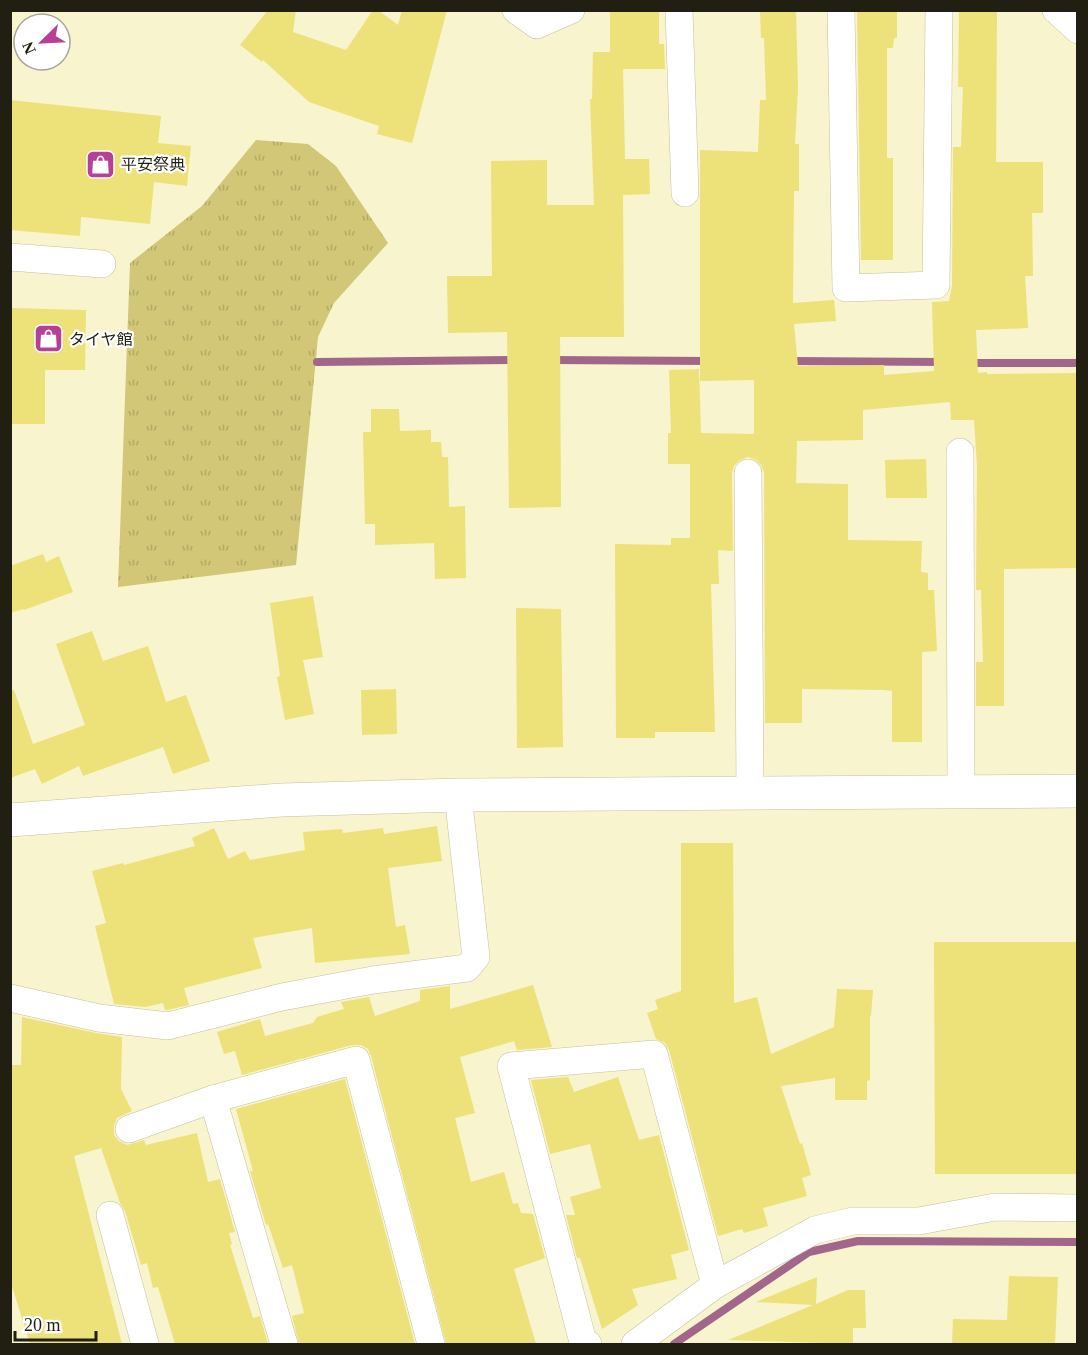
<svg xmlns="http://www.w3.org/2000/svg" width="1088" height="1355" viewBox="0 0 1088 1355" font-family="'Times New Roman','Noto Sans JP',serif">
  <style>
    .grass { fill: url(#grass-tufts) }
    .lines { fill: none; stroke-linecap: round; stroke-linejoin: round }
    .stream { stroke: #a2668a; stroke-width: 8 }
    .building { fill: #ede179 }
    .minor-casing { stroke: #c5c19e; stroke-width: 28 }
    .tertiary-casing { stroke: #c5c19e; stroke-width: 34 }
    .minor { stroke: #fff; stroke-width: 27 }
    .tertiary { stroke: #fff; stroke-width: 33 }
    .labels { text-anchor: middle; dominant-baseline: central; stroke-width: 4.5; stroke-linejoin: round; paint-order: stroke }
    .poi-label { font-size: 16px; fill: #211f12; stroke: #fff; text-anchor: start }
  </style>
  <defs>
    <pattern id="grass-tufts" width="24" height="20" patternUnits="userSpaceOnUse" patternTransform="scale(1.5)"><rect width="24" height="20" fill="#d1c776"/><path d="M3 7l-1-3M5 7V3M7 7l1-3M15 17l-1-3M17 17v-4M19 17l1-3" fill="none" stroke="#b3aa65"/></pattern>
  </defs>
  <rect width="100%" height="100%" fill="#f7f4ce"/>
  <polygon class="grass" points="256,140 308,144 336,166 388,243 334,303 318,337 296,565 118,587 130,263 202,206"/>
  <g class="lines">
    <g class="stream">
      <polyline points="551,360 709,361"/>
      <polyline points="788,361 943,362"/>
      <polyline points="317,362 517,360"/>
      <polyline points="968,363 1078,363"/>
      <polyline points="674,1344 809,1252 858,1241 1078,1242"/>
    </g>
  </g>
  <g class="building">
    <polygon points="268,10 296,10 293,32 346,50 373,10 378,10 398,25 402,10 447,10 412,143 377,134 379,126 309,102 263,60 262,62 240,45"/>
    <polygon points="610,10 659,10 659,44 664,44 665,69 623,69 625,159 649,159 650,194 623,195 624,337 560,337 561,507 509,508 507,332 448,333 447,276 492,276 491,161 547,160 547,205 594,205 590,99 592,99 593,52 610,52"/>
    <polygon points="760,10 796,10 798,88 795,144 799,144 799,191 794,191 793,303 834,300 836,321 794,324 798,366 884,365 884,375 934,371 932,302 949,301 952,285 953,147 961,147 963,87 958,87 959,10 997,10 996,162 1043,162 1043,213 1032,213 1033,276 1025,276 1028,328 976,330 978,373 987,372 987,374 1077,373 1077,568 1004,569 1004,706 976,706 976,662 983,662 981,590 976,590 977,466 974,420 951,420 950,402 863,410 863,440 797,441 796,483 848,484 848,540 922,541 921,572 928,573 928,590 934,590 937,651 922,652 922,742 892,742 892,691 884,690 802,689 802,723 765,723 764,473 761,465 756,460 748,457 740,460 734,466 732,473 733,551 718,550 719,584 711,584 715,732 655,732 655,738 616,738 615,544 671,545 671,538 690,538 690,464 668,464 668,433 671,433 669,370 699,369 701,433 754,434 754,380 700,381 700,150 758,152 760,100 766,100 764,38 761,38"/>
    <polygon points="857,10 897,10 897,38 894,38 893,48 887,48 887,158 893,158 893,260 861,260"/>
    <polygon points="10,100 161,116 158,143 191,146 187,186 154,182 150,224 81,217 80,236 10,230"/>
    <polygon points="10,308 86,310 85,370 45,370 45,424 10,424"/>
    <polygon points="371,409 399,409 400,431 431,430 431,442 441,442 442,457 448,457 449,507 465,506 466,578 435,579 434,543 375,545 375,524 365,524 363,432 371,432"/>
    <polygon points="926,459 927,498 886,498 885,460"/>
    <polygon points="43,554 46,562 59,556 73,592 24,610 23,609 10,613 10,566"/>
    <polygon points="313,596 323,657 303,660 314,714 285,720 277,677 280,676 270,603"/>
    <polygon points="516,608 561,609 563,747 517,748"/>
    <polygon points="92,631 103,661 148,646 166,702 186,695 210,761 173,774 163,747 83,776 79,766 42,784 35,769 10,778 10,691 14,690 33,744 85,725 56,644"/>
    <polygon points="396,689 397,734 362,735 361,690"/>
    <polygon points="437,826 442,861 388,868 396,927 405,925 410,954 315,963 312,928 253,938 262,968 184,988 189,1005 167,1010 165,1010 163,1003 145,1007 114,1004 95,926 106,923 92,871 123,863 124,865 195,846 192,838 214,828 228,859 245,851 250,860 305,850 303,832 342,829 343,833 383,828 384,834"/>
    <polygon points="681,843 733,843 734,1003 757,997 771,1054 834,1027 837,989 873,990 871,1016 870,1016 870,1080 867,1081 867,1100 835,1100 835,1078 781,1086 800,1144 802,1143 811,1175 802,1178 807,1196 763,1208 768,1226 744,1233 742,1229 718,1236 669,1050 665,1043 656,1039 647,1013 658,1009 655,1000 681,991"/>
    <polygon points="934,942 1077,942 1077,1174 935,1174"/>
    <polygon points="533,985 552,1047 517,1050 514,1041 460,1057 475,1113 455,1118 471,1182 504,1172 513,1204 518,1203 521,1213 533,1214 545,1258 514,1269 536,1344 446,1344 371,1056 368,1049 361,1045 352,1045 242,1075 235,1051 224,1054 217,1032 260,1019 265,1036 313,1023 317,1017 344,1009 341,1002 369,997 375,1016 420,1001 420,990 450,986 450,1009"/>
    <polygon points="22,1017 96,1033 122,1037 121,1089 132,1111 117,1118 114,1126 114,1135 119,1141 127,1145 144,1140 146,1145 197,1133 208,1182 220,1179 235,1232 229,1233 232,1244 230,1245 253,1318 260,1316 268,1344 175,1344 158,1287 153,1288 147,1263 141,1265 125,1211 120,1203 101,1148 74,1156 122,1344 30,1344 10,1280 10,1065 21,1065"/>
    <polygon points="568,1077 574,1092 618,1077 639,1140 659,1135 689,1250 671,1255 677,1279 632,1289 638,1305 602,1329 580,1258 577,1258 566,1215 575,1215 570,1197 601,1188 590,1144 550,1154 531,1080"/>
    <polygon points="345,1079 415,1344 299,1344 292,1316 304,1313 292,1265 283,1268 268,1224 266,1225 250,1171 253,1171 236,1109"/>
    <polygon points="1009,1276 1058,1277 1055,1344 952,1344 953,1319 1007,1320"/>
    <polygon points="817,1277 816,1304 848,1290 865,1290 866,1328 853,1328 853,1344 728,1340 813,1305 756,1302"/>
  </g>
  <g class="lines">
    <defs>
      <g id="minor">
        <polyline points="516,10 537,25 571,10"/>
        <polyline points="679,10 685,193"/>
        <polyline points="841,10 846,288 936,285 939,10"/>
        <polyline points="1056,10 1078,30"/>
        <polyline points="10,257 102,264"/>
        <polyline points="960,452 961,791"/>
        <polyline points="748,473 750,792"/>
        <polyline points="10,998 99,1018 168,1026 282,997 373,980 467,968 476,957 458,795"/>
        <polyline points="129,1129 213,1099"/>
        <polyline points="110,1215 145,1344"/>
        <polyline points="284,1344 213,1099 356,1060 431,1344"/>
        <polyline points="588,1344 583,1342 511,1066 654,1054 715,1285"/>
        <polyline points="635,1344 715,1285 815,1230 853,1221 919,1221 995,1207 1078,1208"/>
      </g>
      <polyline id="tertiary" points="10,820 281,800 458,795 1078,791"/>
    </defs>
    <use href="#minor" class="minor-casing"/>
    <use href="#tertiary" class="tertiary-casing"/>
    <use href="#minor" class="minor"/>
    <use href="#tertiary" class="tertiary"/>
  </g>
  <defs>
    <symbol id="shop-square" viewBox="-11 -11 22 22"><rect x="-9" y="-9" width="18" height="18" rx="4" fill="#b74096" stroke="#fff"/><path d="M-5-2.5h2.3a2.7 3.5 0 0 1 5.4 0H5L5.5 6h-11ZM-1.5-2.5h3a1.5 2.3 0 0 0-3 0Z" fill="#fff"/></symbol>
  </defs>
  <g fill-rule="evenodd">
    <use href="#shop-square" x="84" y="148" width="33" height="33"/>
    <use href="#shop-square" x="32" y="322" width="33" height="33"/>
  </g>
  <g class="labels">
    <g class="poi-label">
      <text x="121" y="164">平安祭典</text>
      <text x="69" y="339">タイヤ館</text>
    </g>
  </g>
  <rect width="1088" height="1355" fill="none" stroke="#211f12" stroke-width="24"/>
  <g transform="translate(42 42) rotate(246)"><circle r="28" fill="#ffffff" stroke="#a6a5a0" stroke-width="1.5"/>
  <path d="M0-4.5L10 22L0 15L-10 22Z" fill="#b74096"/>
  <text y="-9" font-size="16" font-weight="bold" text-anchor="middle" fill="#211f12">N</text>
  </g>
  <path d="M15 1331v9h81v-9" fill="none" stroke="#211f12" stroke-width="3"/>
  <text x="24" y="1331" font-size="18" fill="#211f12" stroke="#ffffff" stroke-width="4.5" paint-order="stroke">20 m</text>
</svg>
